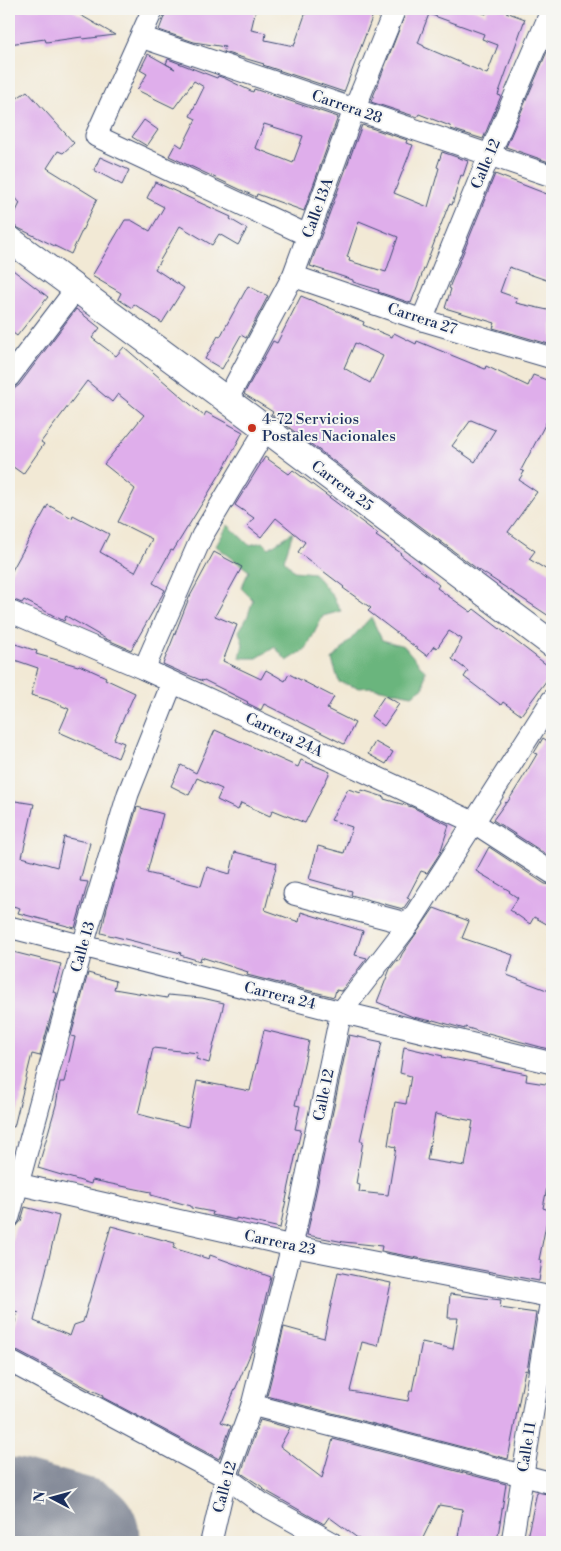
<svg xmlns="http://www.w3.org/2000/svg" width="561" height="1551" viewBox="0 0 561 1551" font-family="'Libre Bodoni',serif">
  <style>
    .forest { fill: #6bb57d; stroke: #43726e }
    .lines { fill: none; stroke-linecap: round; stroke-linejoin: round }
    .runway { stroke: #868c9a; stroke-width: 119 }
    .building { fill: #dfaeeb; fill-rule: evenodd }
    .minor-casing { stroke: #3b4b70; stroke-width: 23 }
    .major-casing { stroke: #3b4b70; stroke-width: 28 }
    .minor { stroke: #fff; stroke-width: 21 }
    .major { stroke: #fff; stroke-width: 26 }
    .poi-dot { fill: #c8321e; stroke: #f6f6f2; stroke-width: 2 }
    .labels { text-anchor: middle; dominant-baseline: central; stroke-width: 4; stroke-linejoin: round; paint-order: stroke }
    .street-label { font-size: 15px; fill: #1b2f5e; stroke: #f6f6f2 }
    .poi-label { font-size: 15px; fill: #1b2f5e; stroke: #f6f6f2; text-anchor: start }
  </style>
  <rect width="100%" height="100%" fill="#f6f6f2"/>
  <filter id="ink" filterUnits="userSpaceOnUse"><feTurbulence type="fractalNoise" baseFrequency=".02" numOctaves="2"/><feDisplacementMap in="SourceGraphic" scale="10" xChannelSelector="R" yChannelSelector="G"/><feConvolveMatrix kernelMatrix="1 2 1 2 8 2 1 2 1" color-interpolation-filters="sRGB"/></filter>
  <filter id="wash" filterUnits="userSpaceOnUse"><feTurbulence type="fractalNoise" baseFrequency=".0096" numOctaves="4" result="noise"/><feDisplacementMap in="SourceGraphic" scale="20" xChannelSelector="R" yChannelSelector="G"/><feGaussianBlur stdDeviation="1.12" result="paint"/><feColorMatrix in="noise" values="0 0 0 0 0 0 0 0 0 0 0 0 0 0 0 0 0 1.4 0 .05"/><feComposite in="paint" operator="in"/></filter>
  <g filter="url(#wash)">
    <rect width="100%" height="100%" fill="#f2e9d5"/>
    <g class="forest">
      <polygon points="228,525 249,545 263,542 269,548 293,532 284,560 294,571 314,573 332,595 341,611 323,616 306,649 287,661 275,647 257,658 240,658 243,644 239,631 247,618 253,600 241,588 249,571 216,546"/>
      <polygon points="371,617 382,640 404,646 425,671 424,687 412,695 371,687 359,688 339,682 332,660"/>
    </g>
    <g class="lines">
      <polyline class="runway" points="9,1517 80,1537"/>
    </g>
    <g id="blocks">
      <g class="building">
        <polygon points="9,9 70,9 115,35 83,39 82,37 46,42 45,39 9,44"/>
        <polygon points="167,9 256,9 251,30 266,33 265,40 294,46 307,9 357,9 373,15 344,92 263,65 264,64 223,52 225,47 194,42 159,30"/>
        <path d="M 407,9 L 472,9 L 486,14 L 488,9 L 507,9 L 506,12 L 525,19 L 498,95 L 501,96 L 483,139 L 451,129 L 450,126 L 419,114 L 417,117 L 371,102 ZM 429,14 L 484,34 L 482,39 L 498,45 L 487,74 L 424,47 L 424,46 L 418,43 Z"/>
        <polygon points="552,40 552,163 506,147"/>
        <path d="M 148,54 L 175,69 L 166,64 L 168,59 L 217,78 L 218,76 L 224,78 L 253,92 L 254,89 L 338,117 L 304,211 L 257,194 L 256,197 L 169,156 L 176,143 L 182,147 L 196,119 L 190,116 L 204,87 L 194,81 L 174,108 L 137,90 L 147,74 L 140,70 ZM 264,124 L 303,136 L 293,163 L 255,148 Z"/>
        <polygon points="27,91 74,143 63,153 58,151 47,168 97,199 71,254 10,224 20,203 9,190 9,104"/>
        <polygon points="144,120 158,130 147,146 132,137"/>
        <path d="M 362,125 L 407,140 L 406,143 L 413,145 L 394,193 L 428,207 L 439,168 L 437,167 L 442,152 L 468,161 L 463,176 L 461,175 L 452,205 L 449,204 L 411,303 L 378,292 L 379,290 L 353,282 L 353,280 L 310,266 ZM 359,221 L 398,237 L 386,272 L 349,261 L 350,258 L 347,257 Z"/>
        <polygon points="100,157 129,170 122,185 94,170"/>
        <polygon points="495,174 552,196 552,282 509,267 500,292 517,298 516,303 552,311 552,345 493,328 495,323 445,308 451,289 449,288"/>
        <polygon points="155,182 231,217 230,219 247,229 238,245 219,234 212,245 180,226 155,269 184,288 162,323 134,304 132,308 118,299 121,293 92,276 125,220 131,220 150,231 164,207 147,198"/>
        <polygon points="9,267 48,297 17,336 9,330"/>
        <polygon points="248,286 268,296 246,338 241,335 222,369 205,359 218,336 220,337"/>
        <path d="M 301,296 L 364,322 L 363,325 L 392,337 L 394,333 L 416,344 L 417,341 L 485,369 L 486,366 L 528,386 L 533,375 L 552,382 L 552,421 L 548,419 L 521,470 L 524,472 L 519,480 L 537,492 L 508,532 L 535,551 L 529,559 L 552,573 L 552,618 L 476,568 L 271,414 L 273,412 L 244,394 L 273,341 L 277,343 ZM 355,343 L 383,356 L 370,383 L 344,368 ZM 471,420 L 495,430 L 475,462 L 452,446 Z"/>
        <polygon points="76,309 100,328 92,338 116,356 124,347 204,416 206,412 243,432 225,466 173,551 171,550 153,583 165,590 131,650 106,639 66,616 64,621 24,600 22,603 9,598 9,576 48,505 72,518 73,515 109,534 100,552 135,572 152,539 118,522 135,489 104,464 144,415 118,394 112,402 87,381 41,442 44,444 23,474 9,464 9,393 19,385"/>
        <polygon points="265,457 289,474 293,470 378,534 376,536 401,553 400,554 439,585 437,588 471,612 474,609 552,669 552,673 521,715 503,702 501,705 464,677 468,671 452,659 462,639 449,631 437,648 434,646 427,656 368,611 371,608 343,588 344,587 298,552 305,542 276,518 261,537 247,526 254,518 235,505"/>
        <polygon points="214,552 242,567 215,616 237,625 223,661 261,679 266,670 285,681 289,674 334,697 327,709 355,723 344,744 264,704 261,710 247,703 248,702 204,680 203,681 183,673 163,664 189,598"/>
        <polygon points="9,642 37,651 36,654 78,666 79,665 106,677 105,679 135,693 114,739 124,743 118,758 59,732 69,709 48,700 31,695 38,668 9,658"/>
        <polygon points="385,695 399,704 384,726 371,716"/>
        <polygon points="215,730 298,767 301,760 330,772 305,823 273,810 270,816 241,803 238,810 217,800 222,789 197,778 189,795 171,786 181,765 196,773"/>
        <polygon points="543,738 552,744 552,858 493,820 506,802 507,803 522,779 537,754 534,753"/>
        <polygon points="375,742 393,752 386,764 368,754"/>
        <polygon points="348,789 361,793 362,790 384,797 384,799 412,807 449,825 440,853 427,873 421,871 407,898 410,899 403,909 351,895 352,891 309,879 318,846 344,853 352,827 331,820"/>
        <polygon points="9,800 34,804 22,857 57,867 64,837 90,843 80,881 88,882 75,928 18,913 20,908 9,905"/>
        <polygon points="137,807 163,814 147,873 201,886 207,867 230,874 235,852 277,863 265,910 299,922 301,912 363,931 355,955 367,958 341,991 336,990 334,997 247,975 248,972 201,957 200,961 180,955 181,953 101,933 107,908"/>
        <polygon points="489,847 545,884 552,885 552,927 534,917 530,924 510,910 518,898 509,892 510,891 476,871"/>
        <polygon points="434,908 469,921 462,938 513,955 507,975 552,992 552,1050 488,1033 487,1034 465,1027 465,1029 433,1020 432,1021 413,1017 377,1002 390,969 397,960 399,961 402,954"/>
        <polygon points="9,951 61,964 53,992 57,993 40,1056 32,1054 14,1127 9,1126"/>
        <polygon points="88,973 116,981 114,989 167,998 168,995 202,998 224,1003 209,1063 196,1059 198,1053 153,1048 138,1114 188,1127 197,1081 250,1091 264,1030 309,1041 295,1105 300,1106 295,1129 301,1130 280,1228 236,1218 236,1220 212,1215 213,1212 191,1208 191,1206 151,1195 151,1192 92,1180 91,1184 38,1168 56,1105 60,1082 64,1082 75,1037 71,1036"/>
        <path d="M 349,1035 L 382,1042 L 360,1141 L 363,1141 L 356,1184 L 360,1185 L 359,1192 L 388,1195 L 396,1147 L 388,1145 L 395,1102 L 406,1104 L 411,1076 L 400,1073 L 404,1047 L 443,1056 L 442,1057 L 527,1074 L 526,1081 L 552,1085 L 552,1177 L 549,1177 L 543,1208 L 549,1210 L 539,1260 L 542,1260 L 539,1281 L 381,1251 L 382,1246 L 344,1242 L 307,1235 ZM 435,1114 L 473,1121 L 465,1166 L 427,1160 Z"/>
        <polygon points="25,1207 59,1216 34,1321 70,1336 74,1325 83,1322 111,1226 175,1243 173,1248 209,1259 210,1255 271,1277 253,1348 221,1422 231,1426 219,1459 102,1397 103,1395 89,1389 15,1350 9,1349 9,1342 18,1312 9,1309 9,1251 15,1228 21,1221"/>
        <polygon points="338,1272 391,1283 378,1346 362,1342 350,1391 408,1401 410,1391 412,1391 422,1342 453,1349 458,1318 448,1318 450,1294 501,1300 500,1308 536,1313 527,1371 525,1370 508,1459 267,1396 284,1327 324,1338"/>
        <polygon points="260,1420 290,1428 280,1446 322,1478 333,1439 506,1484 497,1542 457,1542 463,1509 439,1505 421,1542 363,1542 329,1517 324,1524 268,1492 263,1489 264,1488 241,1473"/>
        <polygon points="537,1492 552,1495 552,1542 526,1542"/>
      </g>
    </g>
  </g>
  <g filter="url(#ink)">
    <use href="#blocks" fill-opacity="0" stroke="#3b4b70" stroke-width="1"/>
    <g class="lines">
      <defs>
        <g id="minor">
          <polyline points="153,9 96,136 307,235"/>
          <polyline points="141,37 552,176"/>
          <polyline points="293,276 422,320 552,358"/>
          <polyline points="422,320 489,156 552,9"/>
          <polyline points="9,377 76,289"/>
          <polyline points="227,400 293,276 354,110 395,9"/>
          <polyline points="9,611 144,669 473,822 552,873"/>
          <polyline points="144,669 202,536 266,429"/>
          <polyline points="294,894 409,924"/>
          <polyline points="9,927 341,1012 552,1063"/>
          <polyline points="9,1182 292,1246 552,1297"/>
          <polyline points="9,1217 83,945 128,794 172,683"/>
          <polyline points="9,1361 226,1477 261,1503 331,1542"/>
          <polyline points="252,1405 552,1483"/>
          <polyline points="211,1542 226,1477 252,1405 292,1246 341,1012 409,924 552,700"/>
          <polyline points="512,1542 552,1293"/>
        </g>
        <polyline id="major" points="9,239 266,429 552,644"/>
      </defs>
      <use href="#minor" class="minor-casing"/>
      <use href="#major" class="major-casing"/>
      <use href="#minor" class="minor"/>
      <use href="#major" class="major"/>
    </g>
  </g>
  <circle class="poi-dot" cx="252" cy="428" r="5"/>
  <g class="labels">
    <g class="street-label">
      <text transform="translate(347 107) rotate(19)">Carrera 28</text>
      <text transform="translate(486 164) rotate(-67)">Calle 12</text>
      <text transform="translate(318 208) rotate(-70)">Calle 13A</text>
      <text transform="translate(422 319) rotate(18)">Carrera 27</text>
      <text transform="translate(342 486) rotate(37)">Carrera 25</text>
      <text transform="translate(284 735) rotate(25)">Carrera 24A</text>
      <text transform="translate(83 947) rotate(-74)">Calle 13</text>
      <text transform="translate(280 996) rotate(14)">Carrera 24</text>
      <text transform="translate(324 1095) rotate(-78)">Calle 12</text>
      <text transform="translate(280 1243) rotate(12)">Carrera 23</text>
      <text transform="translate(527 1447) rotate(-81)">Calle 11</text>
      <text transform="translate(225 1487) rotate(-75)">Calle 12</text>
    </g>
    <g class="poi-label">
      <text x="262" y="419">4-72 Servicios<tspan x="262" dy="17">Postales Nacionales</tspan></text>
    </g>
  </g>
  <rect width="561" height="1551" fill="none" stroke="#f6f6f2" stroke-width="30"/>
  <g transform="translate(52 1498) rotate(276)" stroke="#f6f6f2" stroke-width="4" paint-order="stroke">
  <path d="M0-4L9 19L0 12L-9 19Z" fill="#1b2f5e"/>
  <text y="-8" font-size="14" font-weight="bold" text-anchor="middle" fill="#1b2f5e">N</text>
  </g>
</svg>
